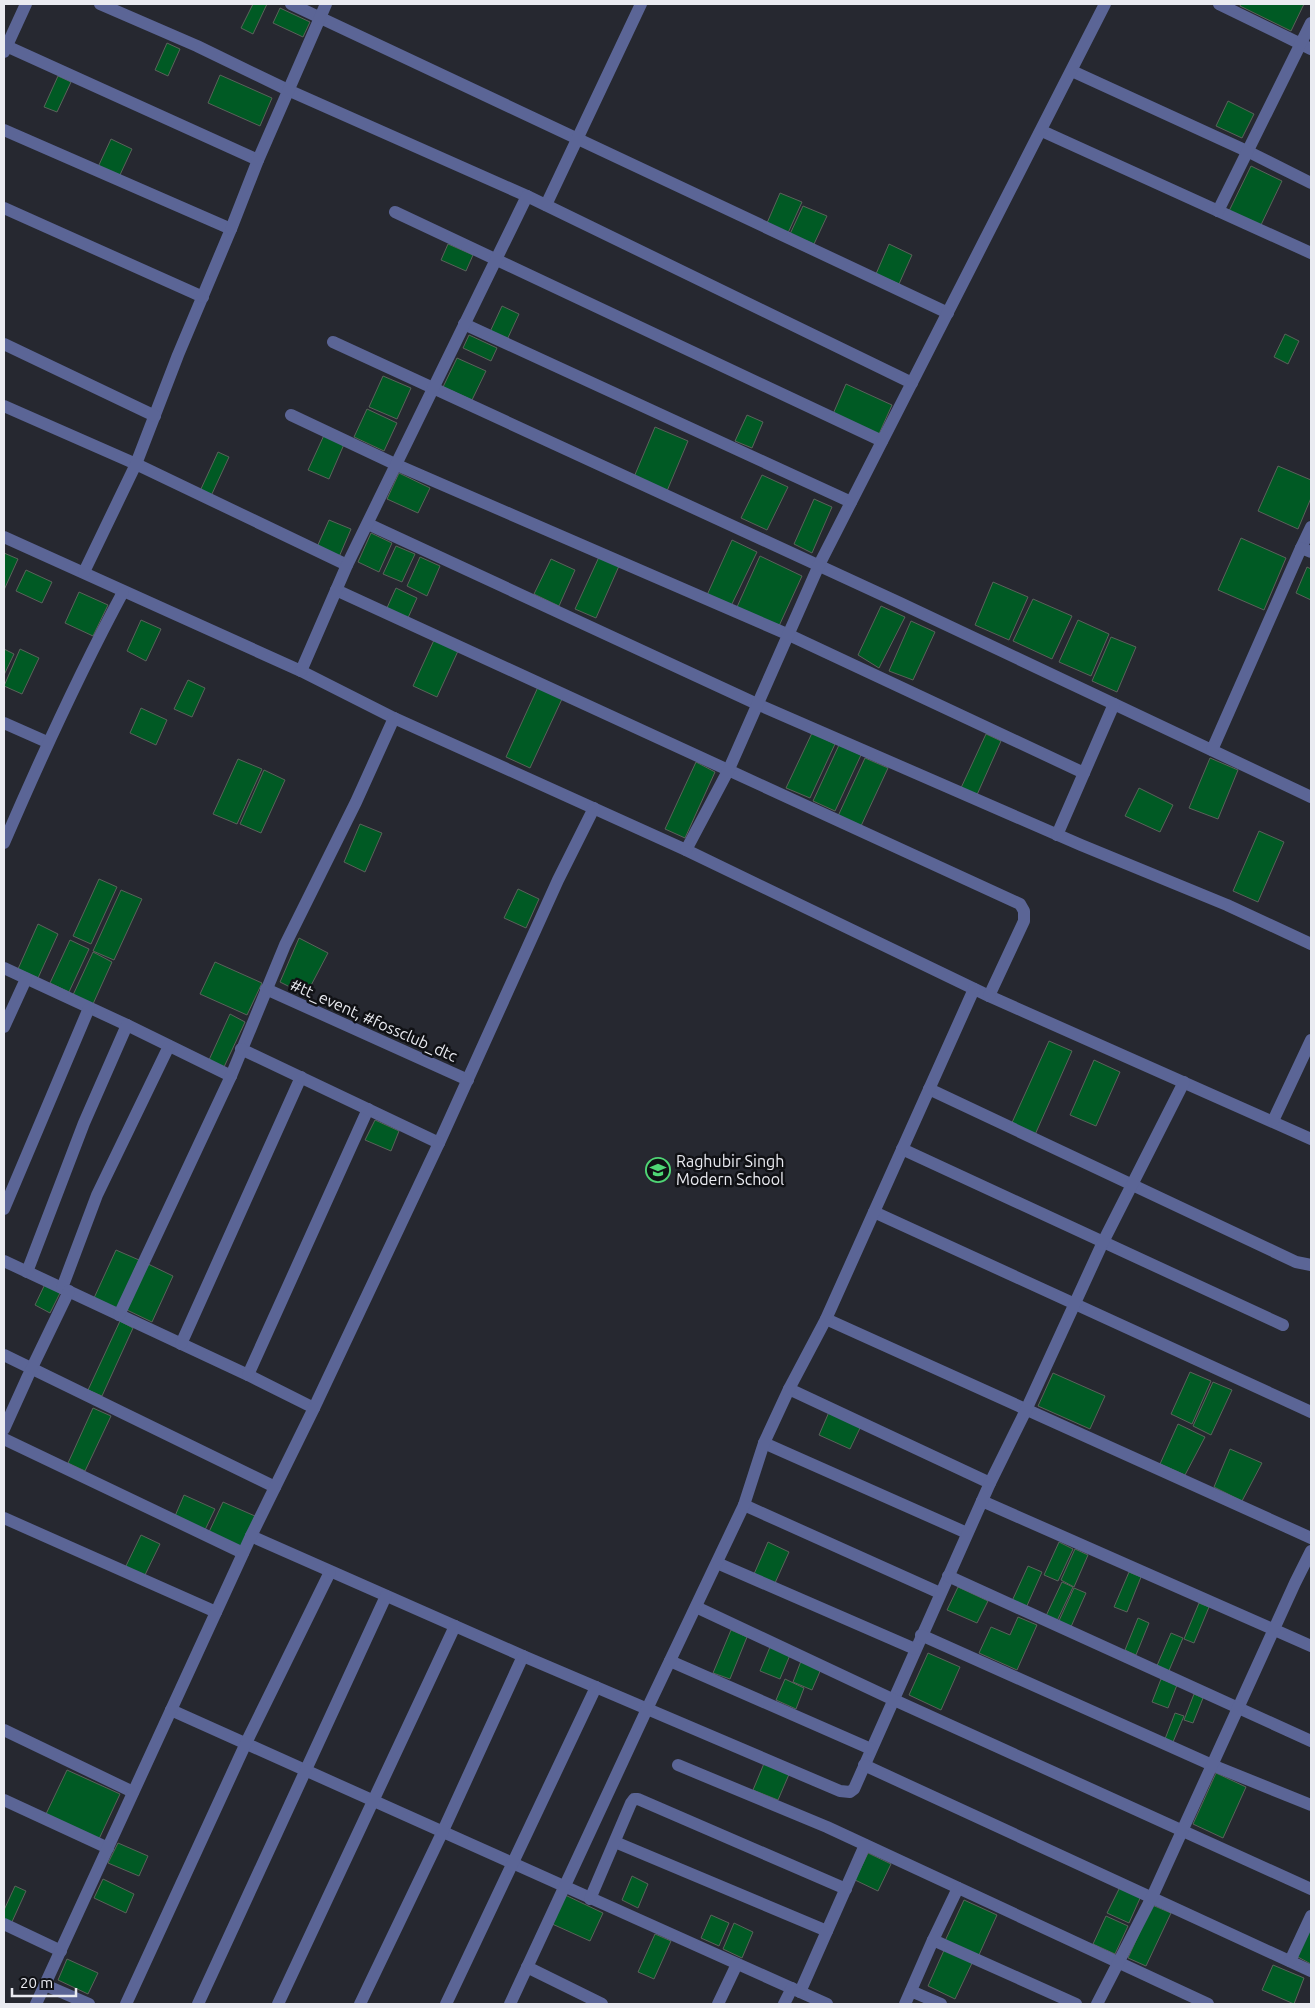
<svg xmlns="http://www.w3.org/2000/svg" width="1315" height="2008" viewBox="0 0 1315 2008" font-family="Ubuntu,sans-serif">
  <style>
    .building { fill: #005a24; stroke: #5a625b }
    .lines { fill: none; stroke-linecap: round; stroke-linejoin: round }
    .minor { stroke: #5b6596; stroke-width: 12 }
    .labels { text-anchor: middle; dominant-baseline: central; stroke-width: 5; stroke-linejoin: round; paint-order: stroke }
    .street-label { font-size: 16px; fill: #eaebf1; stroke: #101115 }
    .poi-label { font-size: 16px; fill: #eaebf1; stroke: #101115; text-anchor: start }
  </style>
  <rect width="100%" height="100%" fill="#262830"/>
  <g class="building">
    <polygon points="253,4 267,4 253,34 241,28"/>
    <polygon points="1241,4 1304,4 1291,31 1240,6"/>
    <polygon points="280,8 310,22 303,37 273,23"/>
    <polygon points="167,43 180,49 168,76 155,70"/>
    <polygon points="220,75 272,98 260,126 208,103"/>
    <polygon points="58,76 71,82 57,112 44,107"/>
    <polygon points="1228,101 1254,114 1242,138 1216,126"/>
    <polygon points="111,139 132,149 119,177 98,167"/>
    <polygon points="1251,166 1282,181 1260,227 1229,211"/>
    <polygon points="780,193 802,202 788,233 767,223"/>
    <polygon points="803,206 827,216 814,244 790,234"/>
    <polygon points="448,244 473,255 466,271 441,260"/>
    <polygon points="889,244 912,255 899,284 876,274"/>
    <polygon points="502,306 519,314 506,342 489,334"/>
    <polygon points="1285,334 1299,341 1288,364 1274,357"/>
    <polygon points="469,335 497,348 491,361 463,348"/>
    <polygon points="457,358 486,371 472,400 443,387"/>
    <polygon points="383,376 411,388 397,419 369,407"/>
    <polygon points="846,384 892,405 879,434 833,414"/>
    <polygon points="367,409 397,423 384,451 354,437"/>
    <polygon points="747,415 763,422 752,448 735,441"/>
    <polygon points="655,427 688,441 667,491 634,477"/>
    <polygon points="325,433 345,442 329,479 308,470"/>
    <polygon points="218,452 229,457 211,496 200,491"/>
    <polygon points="1278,466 1311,480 1311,498 1298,529 1258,511"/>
    <polygon points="399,473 430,488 418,513 387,499"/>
    <polygon points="762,475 788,487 767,530 741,518"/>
    <polygon points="814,499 832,507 812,553 794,544"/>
    <polygon points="329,520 351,529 339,557 317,547"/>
    <polygon points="371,533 392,543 379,572 358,562"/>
    <polygon points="1241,538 1286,558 1264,610 1218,590"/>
    <polygon points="732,540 757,552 731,606 707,595"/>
    <polygon points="396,546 415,554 402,582 383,574"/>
    <polygon points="4,553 18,559 4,590"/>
    <polygon points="760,556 802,576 779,626 737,607"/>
    <polygon points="420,557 440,566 427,596 407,586"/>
    <polygon points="599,557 619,566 596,618 575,609"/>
    <polygon points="551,559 575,570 559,606 534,594"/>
    <polygon points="1307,567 1311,569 1311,600 1296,593"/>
    <polygon points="26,570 52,582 42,603 16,591"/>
    <polygon points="993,582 1028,597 1009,640 975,625"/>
    <polygon points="396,588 417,598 407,620 386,610"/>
    <polygon points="79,592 108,605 93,636 65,623"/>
    <polygon points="1033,599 1072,616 1052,659 1013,641"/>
    <polygon points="881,606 905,617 879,668 858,655"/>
    <polygon points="141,620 161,629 146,661 127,651"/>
    <polygon points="1078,620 1109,634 1091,676 1059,662"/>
    <polygon points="911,621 935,632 913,680 889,671"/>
    <polygon points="1111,637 1136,647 1117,692 1092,681"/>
    <polygon points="434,640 458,651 437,697 413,686"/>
    <polygon points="4,649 14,654 4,675"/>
    <polygon points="20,649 39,658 22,694 4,686"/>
    <polygon points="188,680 205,688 192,717 174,709"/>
    <polygon points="538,687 562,699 530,768 506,757"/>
    <polygon points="141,708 167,720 156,745 130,733"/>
    <polygon points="812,733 835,744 810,798 786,788"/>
    <polygon points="986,734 1001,741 976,797 960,790"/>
    <polygon points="839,745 861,755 835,811 813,801"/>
    <polygon points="865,758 888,768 861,826 838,816"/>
    <polygon points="1210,758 1238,770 1218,819 1189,808"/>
    <polygon points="238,759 262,769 237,824 213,814"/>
    <polygon points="696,762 715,772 685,838 665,829"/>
    <polygon points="264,770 285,780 261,833 240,824"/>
    <polygon points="1139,788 1173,805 1160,832 1125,816"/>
    <polygon points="360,824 382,833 365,872 344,862"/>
    <polygon points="1259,831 1284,842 1258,902 1233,891"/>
    <polygon points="99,879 117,887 91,944 73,936"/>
    <polygon points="518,889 539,899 526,928 504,918"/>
    <polygon points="121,890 142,899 114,960 93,951"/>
    <polygon points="38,924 58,934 38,978 18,969"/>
    <polygon points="299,938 328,953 306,995 280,982"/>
    <polygon points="70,940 89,949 69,992 50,983"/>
    <polygon points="93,952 112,962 93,1004 73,995"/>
    <polygon points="215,962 262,983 247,1015 200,994"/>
    <polygon points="230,1014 245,1022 224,1067 209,1060"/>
    <polygon points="1049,1041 1072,1051 1034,1137 1010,1127"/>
    <polygon points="1094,1060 1120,1072 1096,1126 1070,1115"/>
    <polygon points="375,1120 399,1131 391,1151 365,1140"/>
    <polygon points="116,1250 139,1260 117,1309 94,1298"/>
    <polygon points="148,1264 173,1276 152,1322 127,1310"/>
    <polygon points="45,1284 61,1291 50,1313 35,1305"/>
    <polygon points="120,1321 133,1328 102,1396 88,1390"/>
    <polygon points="1190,1372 1211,1381 1192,1424 1171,1414"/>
    <polygon points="1053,1373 1105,1396 1090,1429 1038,1406"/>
    <polygon points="1213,1382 1232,1390 1211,1435 1193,1426"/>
    <polygon points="93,1408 111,1416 85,1471 68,1463"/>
    <polygon points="829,1412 861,1426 850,1449 819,1435"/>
    <polygon points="1178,1424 1205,1437 1185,1475 1160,1464"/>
    <polygon points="1230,1449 1262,1463 1242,1501 1214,1487"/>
    <polygon points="184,1495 215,1509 205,1530 175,1516"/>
    <polygon points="223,1502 255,1516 242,1547 209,1532"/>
    <polygon points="141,1535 160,1544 144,1577 125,1568"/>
    <polygon points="768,1542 789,1552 775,1583 754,1574"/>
    <polygon points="1059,1542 1073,1549 1058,1581 1044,1575"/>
    <polygon points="1075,1549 1088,1555 1074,1587 1061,1580"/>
    <polygon points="1028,1566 1042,1572 1026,1608 1012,1601"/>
    <polygon points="1129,1572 1141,1577 1127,1612 1114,1607"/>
    <polygon points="1062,1582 1073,1587 1056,1623 1045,1618"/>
    <polygon points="958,1587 988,1601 977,1623 947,1610"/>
    <polygon points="1074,1588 1086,1593 1070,1629 1058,1623"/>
    <polygon points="1199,1603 1209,1607 1194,1643 1184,1639"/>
    <polygon points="1018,1617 1037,1625 1017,1670 979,1653 991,1627 1010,1635"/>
    <polygon points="1138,1618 1149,1623 1136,1655 1125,1650"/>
    <polygon points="731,1630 747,1637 730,1679 713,1673"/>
    <polygon points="1171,1633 1183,1638 1168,1673 1156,1668"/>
    <polygon points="770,1647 790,1655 780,1679 760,1671"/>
    <polygon points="928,1653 960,1667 941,1710 909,1695"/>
    <polygon points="801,1661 821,1669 812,1690 793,1682"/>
    <polygon points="785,1679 804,1688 796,1709 776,1700"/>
    <polygon points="1161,1679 1177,1685 1168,1708 1152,1702"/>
    <polygon points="1194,1694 1203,1698 1193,1723 1184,1720"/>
    <polygon points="1175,1713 1184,1716 1173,1742 1165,1739"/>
    <polygon points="765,1761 790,1772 778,1800 753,1790"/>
    <polygon points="67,1770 120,1794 99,1839 46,1814"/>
    <polygon points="1216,1773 1246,1787 1223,1838 1193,1824"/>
    <polygon points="118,1843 148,1856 139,1876 108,1863"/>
    <polygon points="868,1853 891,1864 878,1891 855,1880"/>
    <polygon points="632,1876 648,1884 638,1908 622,1900"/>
    <polygon points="103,1879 134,1894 126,1913 94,1898"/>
    <polygon points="15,1886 26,1891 11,1924 4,1920 4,1910"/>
    <polygon points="1120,1887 1141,1896 1129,1923 1107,1913"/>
    <polygon points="563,1894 603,1913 590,1941 550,1923"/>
    <polygon points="964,1900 997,1915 978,1957 945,1941"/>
    <polygon points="1152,1905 1171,1913 1146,1966 1128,1958"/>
    <polygon points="711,1915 729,1923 719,1946 701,1938"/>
    <polygon points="1106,1916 1128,1926 1115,1954 1093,1944"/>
    <polygon points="734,1923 753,1932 742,1958 723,1949"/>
    <polygon points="1309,1929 1311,1930 1311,1964 1296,1956"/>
    <polygon points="655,1934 671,1941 654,1979 638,1972"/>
    <polygon points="945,1948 973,1961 955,1999 928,1986"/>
    <polygon points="67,1959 98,1973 88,1994 58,1980"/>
    <polygon points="1273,1965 1304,1978 1294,2004 1262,1990"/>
  </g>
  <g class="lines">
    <g class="minor">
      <polyline points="100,4 197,46 290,91 527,196"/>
      <polyline points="291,4 948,313"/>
      <polyline points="1219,4 1311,49"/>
      <polyline points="4,45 258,160"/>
      <polyline points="4,52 26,4"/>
      <polyline points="1072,71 1249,152 1311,183"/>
      <polyline points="4,130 231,229 178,355 136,464 4,406"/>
      <polyline points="1042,131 1311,253"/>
      <polyline points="546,205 641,4"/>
      <polyline points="4,208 203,297"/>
      <polyline points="1218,211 1311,23"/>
      <polyline points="395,212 882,441"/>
      <polyline points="231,229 258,160 326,4"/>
      <polyline points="464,324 851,502"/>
      <polyline points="333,342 900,603 1311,797"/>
      <polyline points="4,344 155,416"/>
      <polyline points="291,415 397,465 787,634 1084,773"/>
      <polyline points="368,524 757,704 1081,845 1227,905 1311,944"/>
      <polyline points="4,537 301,671 394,718 686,850 989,996 1311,1139"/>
      <polyline points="1301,548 1311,527"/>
      <polyline points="84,572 136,464 347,565"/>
      <polyline points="336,590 1020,904 1024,911 1024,921 989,996"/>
      <polyline points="301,671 347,565 527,196 912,383"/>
      <polyline points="4,723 47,742"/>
      <polyline points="1212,750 1301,548 1311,552"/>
      <polyline points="1057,835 1114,704"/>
      <path d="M 4,843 C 41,757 79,674 123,592"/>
      <polyline points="686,850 729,769 819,565 1105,4"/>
      <polyline points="4,968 127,1025 231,1076"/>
      <polyline points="266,989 468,1080"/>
      <polyline points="4,1027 26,979"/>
      <polyline points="929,1089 1296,1262 1311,1265"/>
      <polyline points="1273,1121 1311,1040"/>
      <polyline points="439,1143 558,880 594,808"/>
      <polyline points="902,1149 1283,1325"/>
      <polyline points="4,1209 89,1008"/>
      <polyline points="874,1212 1311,1412"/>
      <polyline points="4,1261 248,1375 314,1408"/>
      <polyline points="27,1272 84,1123 127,1025"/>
      <polyline points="62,1288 97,1195 169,1046"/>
      <polyline points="119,1315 231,1076 285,945 356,802 394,718"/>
      <polyline points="826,1319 1311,1538"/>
      <polyline points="181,1344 301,1077"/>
      <polyline points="4,1355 275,1487"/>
      <polyline points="248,1375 368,1109"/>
      <polyline points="789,1389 990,1483"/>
      <polyline points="4,1429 28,1376 69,1291"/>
      <polyline points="4,1439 243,1553"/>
      <polyline points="764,1443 967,1533"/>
      <polyline points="982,1501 1311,1646"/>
      <polyline points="744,1505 940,1593"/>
      <polyline points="4,1518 216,1612"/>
      <polyline points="251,1536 523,1656 840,1791 850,1792 854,1789 990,1483 1026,1410 1103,1242 1184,1082"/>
      <polyline points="717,1563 915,1649"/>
      <polyline points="948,1576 1311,1741"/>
      <polyline points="696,1607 892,1699 1311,1889"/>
      <polyline points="921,1635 1212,1765 1311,1805"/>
      <polyline points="670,1661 871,1749"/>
      <polyline points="171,1710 827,2004"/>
      <polyline points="4,1730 133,1792"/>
      <polyline points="678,1765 827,1827 1208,2004"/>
      <polyline points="864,1765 1311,1971"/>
      <polyline points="4,1800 108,1848"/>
      <polyline points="615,1842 827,1931"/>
      <polyline points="590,1899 631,1803 634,1799 638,1799 846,1889"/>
      <polyline points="4,1924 61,1951"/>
      <polyline points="933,1940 1076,2004"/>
      <polyline points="1290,1961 1311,1916"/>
      <polyline points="527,1967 602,2004"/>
      <polyline points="45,1985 89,2004"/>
      <polyline points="911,1991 941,2004"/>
      <polyline points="800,1992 865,1845"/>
      <polyline points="36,2004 251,1536 314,1408 439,1143 241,1049"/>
      <polyline points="126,2004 246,1743 330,1572"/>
      <polyline points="198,2004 386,1596"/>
      <polyline points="278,2004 455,1626"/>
      <polyline points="360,2004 442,1833 523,1656"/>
      <polyline points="446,2004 596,1687"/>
      <polyline points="510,2004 647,1709 744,1505 764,1443 789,1389 826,1319 974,989"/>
      <polyline points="718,2004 737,1964"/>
      <polyline points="784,2004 792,1988"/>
      <polyline points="905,2004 933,1940 958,1888"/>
      <polyline points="1097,2004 1152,1897 1295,1583 1311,1551"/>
    </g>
  </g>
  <defs>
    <symbol id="school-ring" viewBox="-11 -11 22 22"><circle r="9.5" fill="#101115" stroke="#4fd675" stroke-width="1.5"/><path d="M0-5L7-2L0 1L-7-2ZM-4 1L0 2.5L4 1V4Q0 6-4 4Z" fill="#4fd675"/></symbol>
  </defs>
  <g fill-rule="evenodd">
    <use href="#school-ring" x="644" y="1156" width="28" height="28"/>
  </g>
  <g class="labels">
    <g class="street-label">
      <text transform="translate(374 1020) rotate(24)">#tt_event, #fossclub_dtc</text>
    </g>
    <g class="poi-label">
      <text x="676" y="1161">Raghubir Singh<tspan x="676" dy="18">Modern School</tspan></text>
    </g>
  </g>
  <rect width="1315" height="2008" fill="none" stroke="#eaebf1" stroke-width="10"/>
  <path d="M12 1988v8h64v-8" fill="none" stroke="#eaebf1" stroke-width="2.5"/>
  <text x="20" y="1988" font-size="15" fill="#eaebf1" stroke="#101115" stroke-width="4" paint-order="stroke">20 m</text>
</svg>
